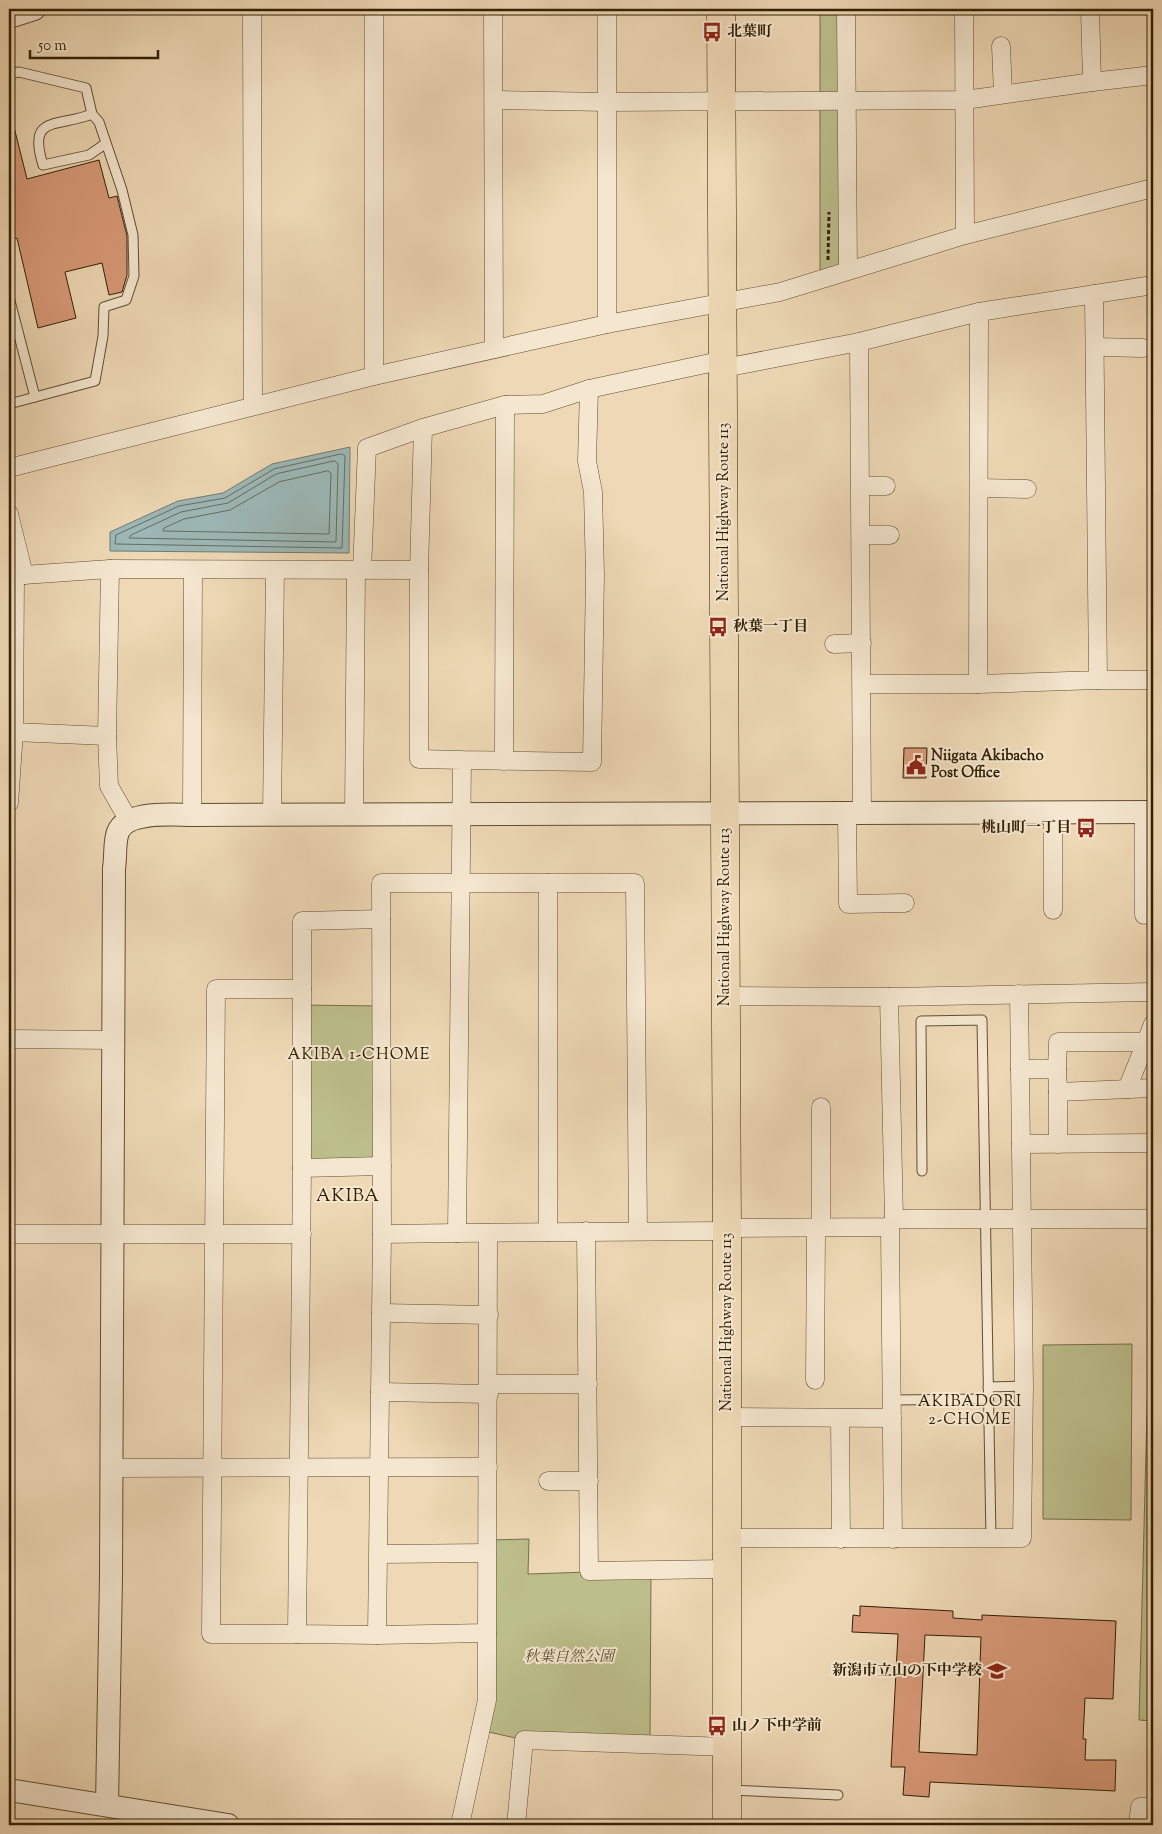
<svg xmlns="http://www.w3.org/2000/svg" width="1162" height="1834" viewBox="0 0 1162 1834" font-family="'Sorts Mill Goudy','Noto Serif JP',serif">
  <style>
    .green { fill: #bcbe8b; stroke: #786f48 }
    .water { fill: #9cb8b7; stroke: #727b6f }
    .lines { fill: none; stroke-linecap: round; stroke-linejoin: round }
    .shore { stroke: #686c5e; stroke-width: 1 }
    .building { fill: #d89978; stroke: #332004; fill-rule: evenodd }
    .service-casing { stroke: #624e30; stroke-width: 11 }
    .minor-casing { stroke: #624e30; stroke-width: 19 }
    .tertiary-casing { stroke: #624e30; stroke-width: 24 }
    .trunk-casing { stroke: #332004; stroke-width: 29 }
    .path { stroke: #332004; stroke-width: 3; stroke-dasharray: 4 2.5; stroke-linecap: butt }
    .service { stroke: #f4e6cf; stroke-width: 9 }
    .minor { stroke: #f4e6cf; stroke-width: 18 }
    .tertiary { stroke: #f4e6cf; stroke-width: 22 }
    .trunk { stroke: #eed8b5; stroke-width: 28 }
    .labels { text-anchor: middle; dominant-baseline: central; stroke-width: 4; stroke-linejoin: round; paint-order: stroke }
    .poi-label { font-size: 15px; font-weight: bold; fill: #332004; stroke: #f4e6cf; text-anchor: start }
    .street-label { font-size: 15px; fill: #332004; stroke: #f4e6cf }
    .park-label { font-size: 15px; font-style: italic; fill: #5c4f2c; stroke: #f4e6cf }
    .neighbourhood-label { font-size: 16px; letter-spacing: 1px; fill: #332004; stroke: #f4e6cf }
    .quarter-label { font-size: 18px; letter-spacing: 1px; fill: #332004; stroke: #f4e6cf }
  </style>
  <rect width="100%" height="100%" fill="#eed8b5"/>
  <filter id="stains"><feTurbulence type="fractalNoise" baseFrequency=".004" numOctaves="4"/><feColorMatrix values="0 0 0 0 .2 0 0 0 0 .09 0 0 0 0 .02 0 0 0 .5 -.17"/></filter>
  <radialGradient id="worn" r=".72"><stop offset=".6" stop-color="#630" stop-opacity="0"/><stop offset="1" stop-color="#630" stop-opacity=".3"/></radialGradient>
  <g class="green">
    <polygon points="820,9 846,9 848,270 820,274"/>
    <polygon points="302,1005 381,1006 382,1166 302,1168"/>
    <polygon points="1149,1334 1153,1334 1153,1721 1139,1720"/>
    <polygon points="1132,1344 1131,1520 1043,1519 1043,1345"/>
    <polygon points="529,1539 528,1574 651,1570 650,1743 524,1740 480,1730 487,1540"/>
  </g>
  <polygon class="water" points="350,447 349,553 110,551 110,532 178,501 223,493 272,464"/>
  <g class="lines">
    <g class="shore">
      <polygon points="342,454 345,456 342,548 115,544 116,535 179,506 225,498 274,469"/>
      <polygon points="335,461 338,464 336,542 129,538 131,535 181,512 228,503 276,474"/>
      <polygon points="328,471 331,473 329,534 163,531 164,528 184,519 230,510 279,482"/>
    </g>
  </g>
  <g class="building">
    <polygon points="9,127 14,127 27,179 99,160 109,198 117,196 127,236 127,275 122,292 109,295 102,263 65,272 76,318 38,328 17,238 9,240"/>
    <polygon points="904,748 927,748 926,778 903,778"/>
    <path d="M 860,1606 L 953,1611 L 953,1618 L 982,1620 L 982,1615 L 1116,1621 L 1113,1699 L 1085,1698 L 1083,1739 L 1086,1739 L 1085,1760 L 1116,1760 L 1115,1791 L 930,1782 L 929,1797 L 903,1795 L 905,1767 L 891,1767 L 898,1634 L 852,1632 L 853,1615 L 860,1616 ZM 925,1635 L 981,1637 L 977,1755 L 919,1752 Z"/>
  </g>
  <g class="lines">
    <defs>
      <g id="service">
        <polyline points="9,74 19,72 86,88 92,114 99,122 122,190 133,235 134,276 126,300 104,307 103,336 95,381 9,404"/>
        <path d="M 92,114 C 57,128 27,114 43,165 L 89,155 L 105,144"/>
        <polyline points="9,297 35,397"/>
        <polyline points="922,1171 921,1021 982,1020 991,1539"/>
        <polyline points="988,1387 1024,1386"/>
        <polyline points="892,1400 988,1399"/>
        <polyline points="730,1790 838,1795"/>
      </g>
      <g id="minor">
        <polyline points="252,9 253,406"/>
        <polyline points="493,9 494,349"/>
        <polyline points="846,9 848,270"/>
        <polyline points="964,9 965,235"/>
        <polyline points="1001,46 1003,94"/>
        <polyline points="1092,82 1153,75"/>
        <polyline points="494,100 607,102 965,100 1092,82 1090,9"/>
        <polyline points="979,312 978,684 1098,680 1094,294"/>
        <polyline points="607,324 607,9"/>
        <polyline points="859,342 862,815"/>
        <polyline points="1095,347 1143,348"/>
        <polyline points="724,368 859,342 979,312 1153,285"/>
        <polyline points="374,376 374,9"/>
        <polyline points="589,389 724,360"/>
        <polyline points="9,468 374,376 607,324 780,292 965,235 1153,188"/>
        <polyline points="861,486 886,486"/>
        <polyline points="979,488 1027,489"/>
        <polyline points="9,514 24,575"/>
        <polyline points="861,535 890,535"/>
        <polyline points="362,571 367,448 423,428"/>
        <polyline points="9,576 110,569 419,570"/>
        <polyline points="834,644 862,643"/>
        <polyline points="1098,680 1153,680"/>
        <polyline points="862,684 978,684"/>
        <polyline points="14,732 15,575"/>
        <polyline points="107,736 110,569"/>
        <polyline points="462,760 419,759 419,570 423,428 505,405 543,404 589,389 587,461 593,492 595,574 592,762 462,760 457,1233 726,1231"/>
        <polyline points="504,761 505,405"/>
        <polyline points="9,803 14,732 107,736 109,786 129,821"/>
        <polyline points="1144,812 1144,915"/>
        <polyline points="1053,813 1053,910"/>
        <polyline points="354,814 356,571"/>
        <polyline points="847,814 848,904 905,903"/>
        <polyline points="192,815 193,570"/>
        <polyline points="272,815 275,570"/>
        <polyline points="1019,994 1020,1069 1057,1069 1058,1092 1153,1088"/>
        <polyline points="725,996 889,997 894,1219 1153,1219"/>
        <polyline points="889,997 1153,992"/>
        <polyline points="9,1039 113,1040"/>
        <polyline points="1057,1069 1058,1042 1146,1042 1153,1024"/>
        <polyline points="1127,1089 1146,1042"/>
        <polyline points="1021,1144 1153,1143"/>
        <polyline points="1058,1144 1058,1092"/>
        <polyline points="302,1168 382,1166"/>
        <polyline points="890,1227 893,1539"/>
        <polyline points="727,1228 890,1227 894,1219"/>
        <polyline points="821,1228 821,1107"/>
        <polyline points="586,1231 589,1571 726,1569"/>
        <polyline points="548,1232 548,883"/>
        <polyline points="488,1233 487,1633 377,1635 382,1234 381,883 635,883 638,1231"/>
        <polyline points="9,1234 302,1234"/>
        <polyline points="382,1234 457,1233"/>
        <polyline points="381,1313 489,1315"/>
        <polyline points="815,1380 816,1229"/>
        <polyline points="489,1384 588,1384"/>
        <polyline points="380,1392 489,1394"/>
        <polyline points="726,1417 892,1418"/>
        <polyline points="840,1419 841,1539"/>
        <polyline points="112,1468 488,1467"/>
        <polyline points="548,1481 589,1481"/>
        <polyline points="727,1538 1022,1538 1024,1386 1020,1069"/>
        <polyline points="379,1554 487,1553"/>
        <polyline points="297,1634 211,1634 216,989 302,989"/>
        <polyline points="377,1635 297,1634 302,1168 302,921 381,919"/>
        <polyline points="460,1825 487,1700 487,1633"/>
        <polyline points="516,1825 524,1740 728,1747"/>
        <polyline points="1138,1825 1140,1807 1153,1807"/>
      </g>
      <g id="tertiary">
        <polyline points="9,17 34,9"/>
        <polyline points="9,1790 228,1825"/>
        <path d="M 107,1805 L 111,1577 L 114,868 C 116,857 114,842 118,832 C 127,810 173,815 192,815 L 1153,812"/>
      </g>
      <polyline id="trunk" points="721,9 727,1228 727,1825"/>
    </defs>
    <use href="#service" class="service-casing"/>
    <use href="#minor" class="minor-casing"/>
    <use href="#tertiary" class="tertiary-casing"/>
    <use href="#trunk" class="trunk-casing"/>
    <polyline class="path" points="828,260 829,212"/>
    <use href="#service" class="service"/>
    <use href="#minor" class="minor"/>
    <use href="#tertiary" class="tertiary"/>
    <use href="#trunk" class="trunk"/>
  </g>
  <defs>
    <symbol id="bus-bare" viewBox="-9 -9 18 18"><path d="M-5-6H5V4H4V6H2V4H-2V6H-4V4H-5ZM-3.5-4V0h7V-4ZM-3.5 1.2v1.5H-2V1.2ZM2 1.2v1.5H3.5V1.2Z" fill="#8f2418" stroke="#f4e6cf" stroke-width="2.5" paint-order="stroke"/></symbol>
    <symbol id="civic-bare" viewBox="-9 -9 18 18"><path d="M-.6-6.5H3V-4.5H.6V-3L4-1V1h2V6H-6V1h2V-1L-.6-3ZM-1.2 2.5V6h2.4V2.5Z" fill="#8f2418" stroke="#f4e6cf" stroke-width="2.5" paint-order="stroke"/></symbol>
    <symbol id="school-bare" viewBox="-9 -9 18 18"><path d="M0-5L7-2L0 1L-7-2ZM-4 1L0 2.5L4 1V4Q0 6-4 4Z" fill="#8f2418" stroke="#f4e6cf" stroke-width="2.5" paint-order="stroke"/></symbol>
  </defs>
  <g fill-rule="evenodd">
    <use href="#bus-bare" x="698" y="18" width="28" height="28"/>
    <use href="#bus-bare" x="704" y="613" width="28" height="28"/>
    <use href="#civic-bare" x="902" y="751" width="28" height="28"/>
    <use href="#bus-bare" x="1072" y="814" width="28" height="28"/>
    <use href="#school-bare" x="983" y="1657" width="28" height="28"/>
    <use href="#bus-bare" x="703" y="1712" width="28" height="28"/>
  </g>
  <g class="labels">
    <g class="poi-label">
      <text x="727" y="32">北葉町</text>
      <text x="733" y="627">秋葉一丁目</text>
      <text x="931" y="756">Niigata Akibacho<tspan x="931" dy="17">Post Office</tspan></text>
      <text x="1071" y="828" text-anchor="end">桃山町一丁目</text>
      <text x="982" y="1671" text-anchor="end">新潟市立山の下中学校</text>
      <text x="732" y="1726">山ノ下中学前</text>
    </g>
    <g class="street-label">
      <text transform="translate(724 512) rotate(-90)">National Highway Route 113</text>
      <text transform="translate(725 917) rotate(-90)">National Highway Route 113</text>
      <text transform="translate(727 1322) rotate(-90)">National Highway Route 113</text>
    </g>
    <g class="park-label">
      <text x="569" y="1657">秋葉自然公園</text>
    </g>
    <g class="neighbourhood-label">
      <text x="359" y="1055">AKIBA 1-CHOME</text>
      <text x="970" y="1402">AKIBADORI<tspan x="970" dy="18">2-CHOME</tspan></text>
    </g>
    <g class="quarter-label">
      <text x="348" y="1197">AKIBA</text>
    </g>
  </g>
  <rect width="1162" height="1834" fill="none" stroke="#eed8b5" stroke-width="30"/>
  <rect x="10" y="10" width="1142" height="1814" fill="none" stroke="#332004" stroke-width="2.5"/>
  <rect x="15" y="15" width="1132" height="1804" fill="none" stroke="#332004"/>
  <path d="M30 50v8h128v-8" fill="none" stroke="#332004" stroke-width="2.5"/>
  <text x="38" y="50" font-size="15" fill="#332004" stroke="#f4e6cf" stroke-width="4" paint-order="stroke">50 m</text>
  <rect width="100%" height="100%" filter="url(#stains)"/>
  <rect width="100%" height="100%" fill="url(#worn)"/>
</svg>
